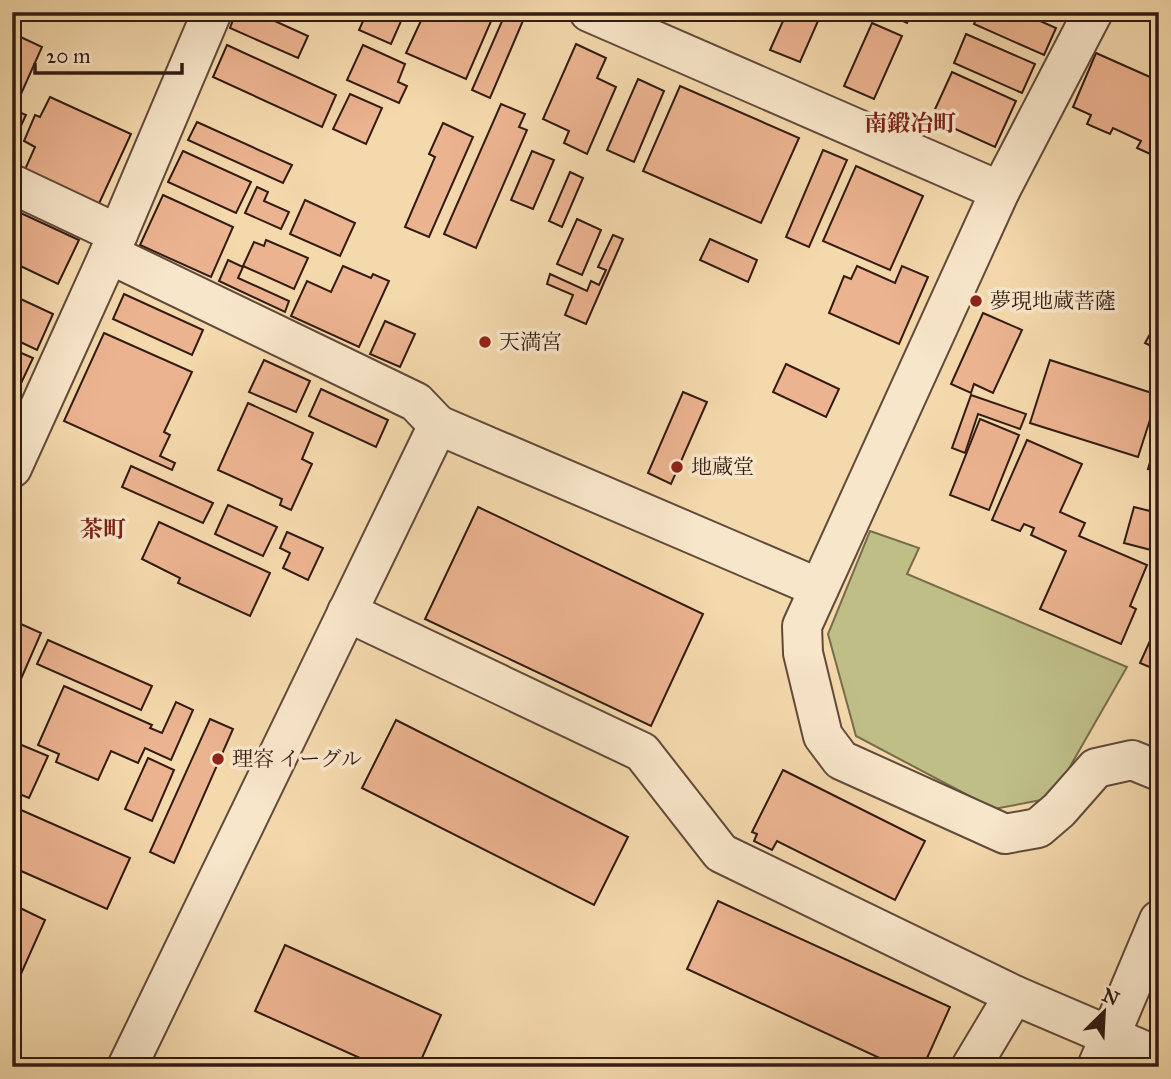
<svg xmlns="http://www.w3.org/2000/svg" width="1171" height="1079" viewBox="0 0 1171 1079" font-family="'IM FELL Great Primer','Noto Serif JP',serif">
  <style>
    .green { fill: #bfbe87; stroke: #786c4d; stroke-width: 2 }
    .building { fill: #ecb390; stroke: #321b13; stroke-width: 2 }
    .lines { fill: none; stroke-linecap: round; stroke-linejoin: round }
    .minor-casing { stroke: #624a3a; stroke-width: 42 }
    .minor { stroke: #f8e6ca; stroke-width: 38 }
    .poi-dot { fill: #8f2418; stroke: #f8e6ca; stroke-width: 2.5 }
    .labels { text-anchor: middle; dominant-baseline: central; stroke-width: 7; stroke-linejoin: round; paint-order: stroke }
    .poi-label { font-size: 21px; fill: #321b13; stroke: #f8e6ca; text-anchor: start }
    .neighbourhood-label { font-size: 23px; font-weight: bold; fill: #7a1f14; stroke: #f8e6ca }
  </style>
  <rect width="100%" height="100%" fill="#f4d9ad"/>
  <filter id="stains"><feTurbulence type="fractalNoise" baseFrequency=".00286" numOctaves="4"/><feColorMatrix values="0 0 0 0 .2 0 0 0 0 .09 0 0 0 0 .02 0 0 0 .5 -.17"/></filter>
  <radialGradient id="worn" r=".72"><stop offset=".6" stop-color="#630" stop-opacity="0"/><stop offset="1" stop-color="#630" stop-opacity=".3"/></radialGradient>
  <polygon class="green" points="870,531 919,548 907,574 1127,667 1052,798 994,809 856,736 828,634"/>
  <g class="building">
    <polygon points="236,12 255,12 308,36 298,58 230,28"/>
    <polygon points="367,12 405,12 391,44 359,30"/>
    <polygon points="425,12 495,12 466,79 406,53"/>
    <polygon points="506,12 515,12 525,16 490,98 472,90"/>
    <polygon points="787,12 822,12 800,62 770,50"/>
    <polygon points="883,12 911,12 907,23"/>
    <polygon points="979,12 1020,12 1056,28 1044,55 974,24"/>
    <polygon points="872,23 902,36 874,99 844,86"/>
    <polygon points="12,33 42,47 21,94 12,90"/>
    <polygon points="966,34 1035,64 1022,93 954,63"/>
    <polygon points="576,44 606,58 597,78 616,87 587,154 564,143 569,131 543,119"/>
    <polygon points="227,45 336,95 322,127 213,77"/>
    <polygon points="363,45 405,64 398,82 407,86 399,103 347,80"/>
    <polygon points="1096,53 1159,81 1159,158 1137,148 1141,141 1113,128 1110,134 1087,124 1091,115 1073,107"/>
    <polygon points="952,72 1016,101 995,147 931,118"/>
    <polygon points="638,79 664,91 634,162 607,150"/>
    <polygon points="680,86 799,138 761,223 643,171"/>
    <polygon points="350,94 382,108 366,144 333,129"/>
    <polygon points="50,97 131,134 97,208 23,174 35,147 24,141 35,115 40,117"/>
    <polygon points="501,104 525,114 519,127 527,130 476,248 444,234"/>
    <polygon points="12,109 26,115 12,145"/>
    <polygon points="197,122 292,165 283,183 188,140"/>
    <polygon points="443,123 473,137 429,237 405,227 435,157 429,154"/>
    <polygon points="823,150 847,160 809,247 786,237"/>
    <polygon points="183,151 251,182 236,213 168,182"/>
    <polygon points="532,151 554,160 533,209 511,200"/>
    <polygon points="856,166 923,196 890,270 823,241"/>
    <polygon points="570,172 583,178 562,227 549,221"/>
    <polygon points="257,187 268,192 264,201 289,212 281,229 245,213"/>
    <polygon points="163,195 233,227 211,277 140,245"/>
    <polygon points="305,200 355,223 340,256 290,234"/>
    <polygon points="12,209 79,240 58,284 12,262"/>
    <polygon points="577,219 601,230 582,275 557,264"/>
    <polygon points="613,235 623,239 586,324 565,315 573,295 547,284 550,274 587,291 591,281 599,285 606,270 598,267"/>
    <polygon points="710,239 757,260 748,282 700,260"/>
    <polygon points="266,240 308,258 294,289 243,266 254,242 264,246"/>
    <polygon points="228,260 243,267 238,278 289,301 285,312 219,281"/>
    <polygon points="343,266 371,278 373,274 389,281 359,347 291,316 307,281 331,292"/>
    <polygon points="857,266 895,283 902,266 928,277 899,344 829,313 844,276 851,279"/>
    <polygon points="124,294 203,330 192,355 113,319"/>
    <polygon points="12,295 53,314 37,350 12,338"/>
    <polygon points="983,313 1022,330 993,393 974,384 971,393 951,384"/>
    <polygon points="1159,318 1159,350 1145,343"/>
    <polygon points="385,321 415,334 400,367 370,354"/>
    <polygon points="104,333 192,372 164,432 170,435 160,456 175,463 172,470 64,421"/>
    <polygon points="12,349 33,358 14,398 12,398"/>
    <polygon points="264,360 310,381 296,412 249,392"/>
    <polygon points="1050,360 1158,395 1138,457 1030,423"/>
    <polygon points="786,364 839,389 826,417 773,392"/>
    <polygon points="321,389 388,420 376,447 309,416"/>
    <polygon points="683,392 707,402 671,484 648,473"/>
    <polygon points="971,395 1026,414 1020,429 978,414 965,453 952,448"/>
    <polygon points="248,403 313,433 302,459 312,464 291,510 280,505 282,499 218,470"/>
    <polygon points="980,419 1019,435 989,510 950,495"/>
    <polygon points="1027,440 1082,464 1060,512 1085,523 1079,536 1147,565 1130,606 1136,609 1121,644 1040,609 1066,551 1031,535 1034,528 1024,524 1020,531 992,520"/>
    <polygon points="1151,459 1159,461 1159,472 1148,469"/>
    <polygon points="131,466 213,503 203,523 122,487"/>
    <polygon points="1159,481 1159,522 1151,550 1124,543 1134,507 1150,511"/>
    <polygon points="228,505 277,527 263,556 215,534"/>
    <polygon points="478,507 703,614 651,726 425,619"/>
    <polygon points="159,522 270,573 250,616 178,583 180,578 142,559"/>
    <polygon points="287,532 323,548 308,580 283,568 290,553 280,548"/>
    <polygon points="12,620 41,633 14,695 12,695"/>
    <polygon points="1159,621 1159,671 1140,663"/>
    <polygon points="48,640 152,686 141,710 37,664"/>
    <polygon points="64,686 152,725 150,728 162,733 176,702 193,710 171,760 145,748 138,763 111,751 98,780 56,762 59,754 38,745"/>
    <polygon points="210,719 233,729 174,863 150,852"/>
    <polygon points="396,720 628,837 594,905 362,788"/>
    <polygon points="12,741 48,756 29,798 12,791"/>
    <polygon points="148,758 174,770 152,821 125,809"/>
    <polygon points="783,770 925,841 895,900 777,841 772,850 754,841 757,834 752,832"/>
    <polygon points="12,806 130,858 107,909 12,867"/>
    <polygon points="12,900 20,904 18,907 45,920 12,994"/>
    <polygon points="718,901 950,1007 923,1067 899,1067 687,969"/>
    <polygon points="285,945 441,1015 418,1067 380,1067 255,1011"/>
    <polygon points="12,1058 33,1067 12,1067"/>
  </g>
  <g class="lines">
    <defs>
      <g id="minor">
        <polyline points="589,12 1000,191"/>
        <polyline points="1093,12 1000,191 802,626 803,653 823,736 841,760 1005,834 1038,828 1059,810 1096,768 1132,760 1159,771"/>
        <polyline points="12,184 118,234"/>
        <polyline points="109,254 416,402 438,425"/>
        <polyline points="12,468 118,234 212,12"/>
        <polyline points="347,612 642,752 721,853 1014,995 1159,1057"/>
        <polyline points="127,1067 438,425 819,588"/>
        <polyline points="971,1067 1014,995"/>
        <polyline points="1097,1067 1159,920"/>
      </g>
    </defs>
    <use href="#minor" class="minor-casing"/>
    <use href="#minor" class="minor"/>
  </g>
  <g class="poi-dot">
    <circle cx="976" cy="301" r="7"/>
    <circle cx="485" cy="342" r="7"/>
    <circle cx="677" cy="467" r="7"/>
    <circle cx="218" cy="759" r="7"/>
  </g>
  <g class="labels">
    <g class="poi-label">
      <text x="990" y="301">夢現地蔵菩薩</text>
      <text x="499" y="342">天満宮</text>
      <text x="691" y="467">地蔵堂</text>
      <text x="232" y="759">理容 イーグル</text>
    </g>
    <g class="neighbourhood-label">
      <text x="910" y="123">南鍛冶町</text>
      <text x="103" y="529">茶町</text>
    </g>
  </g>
  <rect width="1171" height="1079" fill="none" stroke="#f4d9ad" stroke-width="42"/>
  <rect x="14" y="14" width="1143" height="1051" fill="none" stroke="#321b13" stroke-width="3.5"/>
  <rect x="21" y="21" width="1129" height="1037" fill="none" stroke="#321b13" stroke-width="2"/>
  <g transform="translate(1104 1012) rotate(24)" stroke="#f8e6ca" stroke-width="5" paint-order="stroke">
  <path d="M0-5L12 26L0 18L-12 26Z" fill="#321b13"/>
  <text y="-10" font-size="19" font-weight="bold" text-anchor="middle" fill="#321b13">N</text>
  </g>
  <path d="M35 63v10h147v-10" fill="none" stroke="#321b13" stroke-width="3.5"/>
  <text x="46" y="63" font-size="21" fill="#321b13" stroke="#f8e6ca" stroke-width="5" paint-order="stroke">20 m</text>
  <rect width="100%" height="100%" filter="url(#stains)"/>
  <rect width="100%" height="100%" fill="url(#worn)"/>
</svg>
